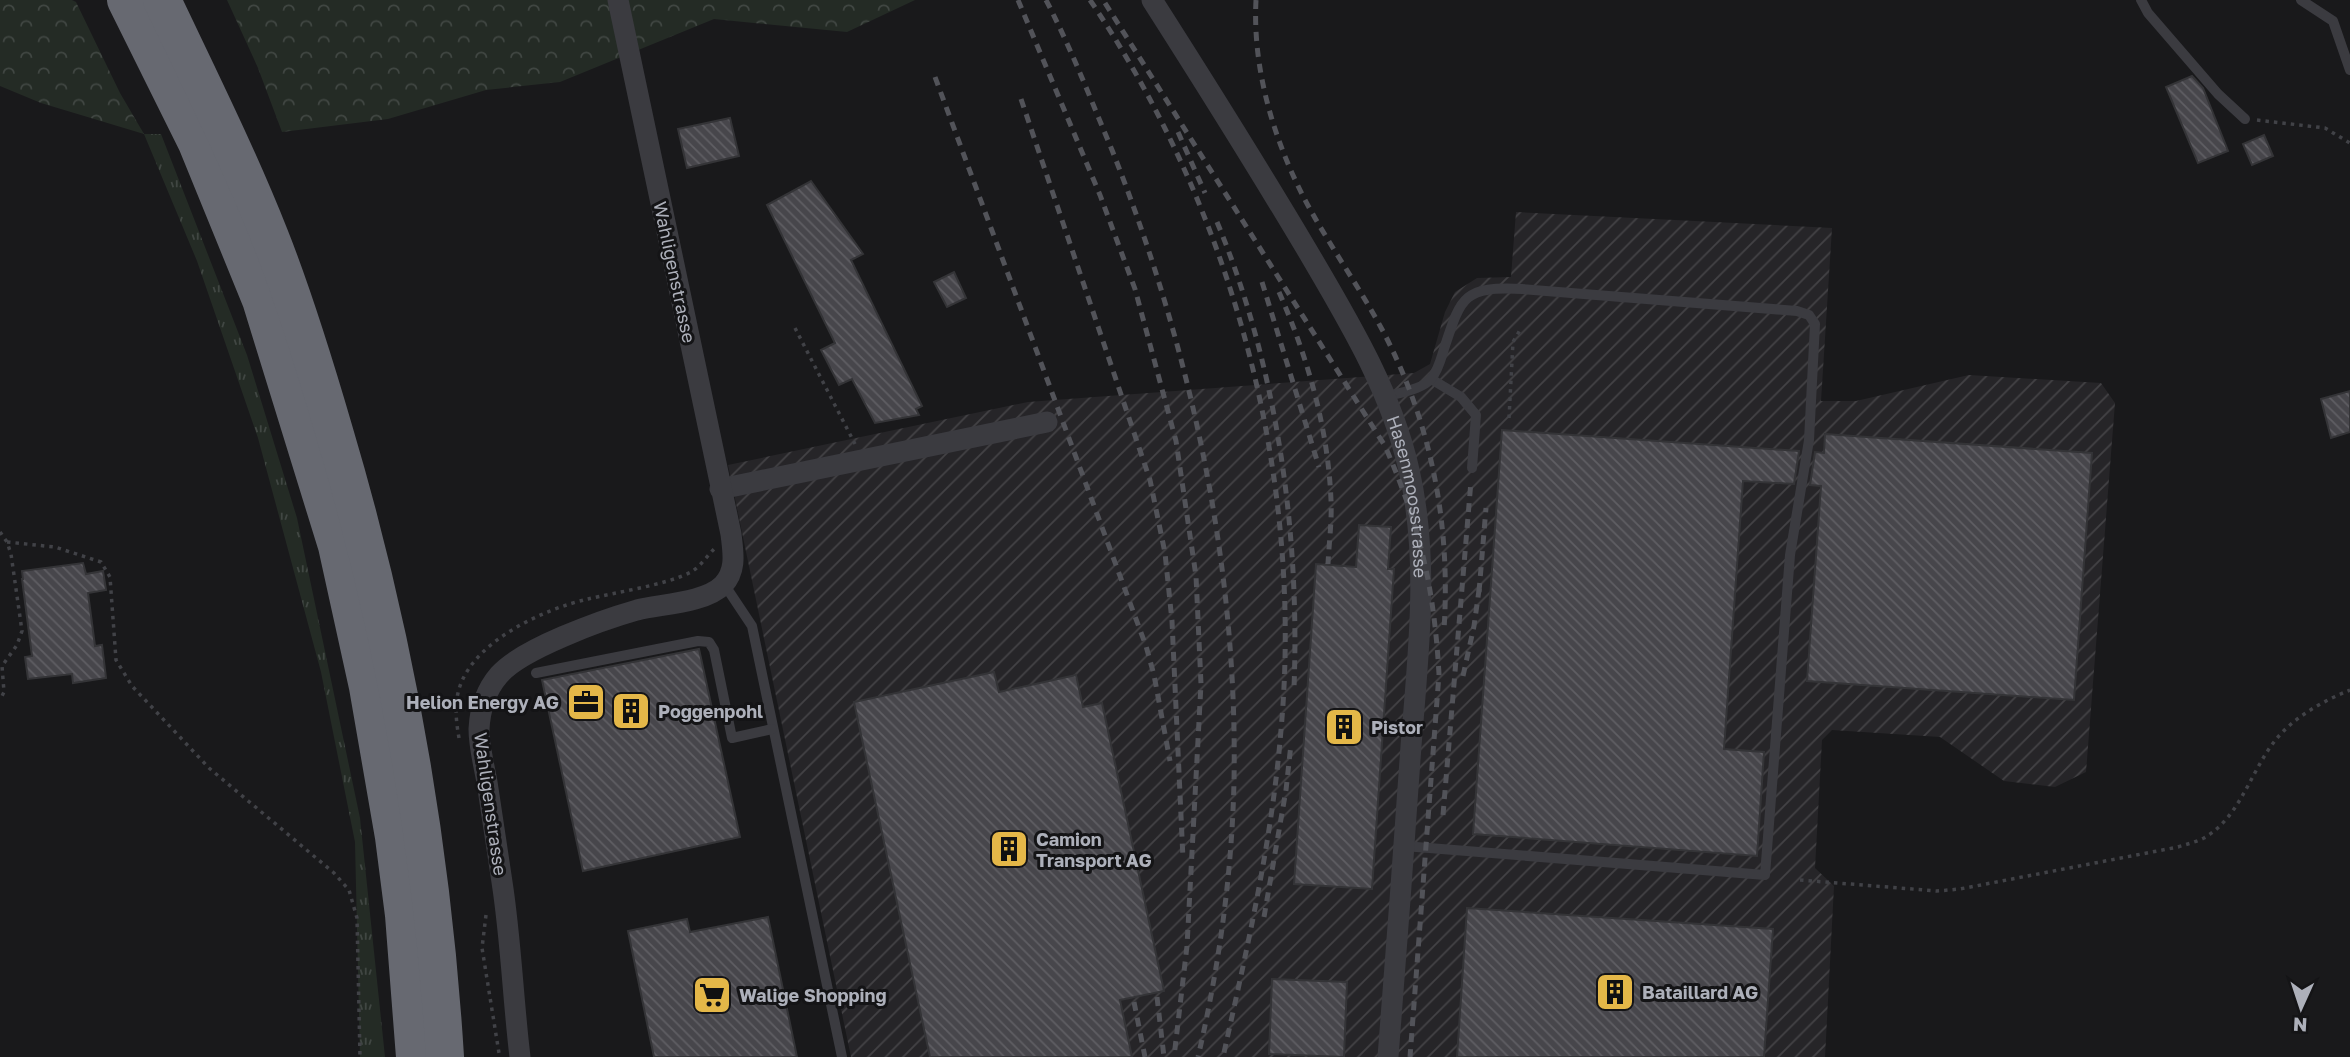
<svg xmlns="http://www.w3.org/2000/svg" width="2350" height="1057" viewBox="0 0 2350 1057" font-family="'Golos Text',sans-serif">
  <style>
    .industrial { fill: url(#industrial-furrows) }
    .grass { fill: url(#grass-tufts) }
    .forest { fill: url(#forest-crowns) }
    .building { fill: url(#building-back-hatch); stroke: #343437; stroke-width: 2 }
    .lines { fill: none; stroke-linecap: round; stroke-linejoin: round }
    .path { stroke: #414247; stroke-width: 3.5; stroke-dasharray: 3.5 5; stroke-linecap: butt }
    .lane { stroke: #3b3b40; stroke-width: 10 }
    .street { stroke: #3b3b40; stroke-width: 21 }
    .highway { stroke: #676971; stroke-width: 38 }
    .rail { stroke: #525359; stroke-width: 5; stroke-dasharray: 9 7; stroke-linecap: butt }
    .labels { text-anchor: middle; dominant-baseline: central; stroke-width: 6; stroke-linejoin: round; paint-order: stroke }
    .street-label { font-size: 18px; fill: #adb0ba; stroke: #141416 }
    .poi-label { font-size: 18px; font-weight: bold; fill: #adb0ba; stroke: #141416; text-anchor: start }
  </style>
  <defs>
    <pattern id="industrial-furrows" width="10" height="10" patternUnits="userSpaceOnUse" patternTransform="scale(1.75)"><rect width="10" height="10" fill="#262528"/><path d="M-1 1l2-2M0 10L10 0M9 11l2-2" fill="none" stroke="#434245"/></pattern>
    <pattern id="grass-tufts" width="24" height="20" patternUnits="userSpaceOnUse" patternTransform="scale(1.75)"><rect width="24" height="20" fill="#242b25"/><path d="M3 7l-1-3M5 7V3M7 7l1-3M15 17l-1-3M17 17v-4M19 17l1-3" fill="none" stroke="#414743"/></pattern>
    <pattern id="forest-crowns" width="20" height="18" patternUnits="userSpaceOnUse" patternTransform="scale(1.75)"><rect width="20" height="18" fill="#242b25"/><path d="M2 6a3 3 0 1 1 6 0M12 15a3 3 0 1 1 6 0" fill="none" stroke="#414743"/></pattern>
    <pattern id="building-back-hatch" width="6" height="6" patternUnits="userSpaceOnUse" patternTransform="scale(1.75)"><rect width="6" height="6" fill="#47464b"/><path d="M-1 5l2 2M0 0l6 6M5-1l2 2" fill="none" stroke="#5f5e63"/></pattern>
  </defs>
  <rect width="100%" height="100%" fill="#19191b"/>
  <polygon class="industrial" points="1516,212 1832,228 1821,401 1856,401 1969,375 2101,383 2115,403 2086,772 2055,787 2004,781 1940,737 1832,730 1822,740 1815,868 1834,886 1825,1057 851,1057 728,465 1028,402 1414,373 1430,364 1445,312 1455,292 1477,278 1511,277"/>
  <polygon class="grass" points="144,134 161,134 247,355 297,518 360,818 385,1057 360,1057 355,842 321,672 258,438 197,261"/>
  <g class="forest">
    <polygon points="0,0 72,0 76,2 120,93 144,134 41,103 0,86"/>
    <polygon points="227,0 915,0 847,32 714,19 560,82 486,90 388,119 282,132 258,68"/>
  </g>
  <g class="building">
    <polygon points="2192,76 2203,88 2228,151 2198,163 2166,87"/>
    <polygon points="730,118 739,156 687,168 678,129"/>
    <polygon points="2264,135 2273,156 2252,165 2243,144"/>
    <polygon points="811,181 863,254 851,260 922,406 916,409 919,415 875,423 852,379 839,385 821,350 835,343 767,205"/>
    <polygon points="954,272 966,298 947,307 934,282"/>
    <polygon points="2350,391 2350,432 2331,438 2321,399"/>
    <polygon points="1502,430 1799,451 1794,484 1743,481 1724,749 1764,752 1757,856 1473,834"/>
    <polygon points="1825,434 2092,453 2074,700 1807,681 1821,486 1810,485 1815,452 1824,453"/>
    <polygon points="1359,525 1391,527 1388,569 1394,569 1372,889 1294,884 1316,564 1356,567"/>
    <polygon points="83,563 86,574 103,571 106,590 88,593 95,646 102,645 106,678 73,683 72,674 28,679 25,657 32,656 22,579 23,579 22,571"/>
    <polygon points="699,649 740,837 583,871 542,680"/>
    <polygon points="994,672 999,692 1076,675 1083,707 1102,703 1164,991 1120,1000 1132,1057 930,1057 854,702"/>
    <polygon points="1467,908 1773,929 1764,1057 1457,1057"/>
    <polygon points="768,917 797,1057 654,1057 628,931 687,919 690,932"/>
    <polygon points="1272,979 1347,982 1344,1057 1269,1054"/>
  </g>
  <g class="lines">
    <g class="path">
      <polyline points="2257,120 2325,128 2350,143"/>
      <polyline points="795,328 855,444"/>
      <polyline points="1509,418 1513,342 1520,330"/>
      <polyline points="0,532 7,542 11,554 22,631 17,645 2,666 4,692 0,700"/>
      <polyline points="7,542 55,547 101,562 110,577 116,660 132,686 209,768 334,873 349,890 357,918 360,1057"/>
      <path d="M 459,738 C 456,721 454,703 460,686 C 476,640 544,609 588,599 C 617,592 666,585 691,572 C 700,567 707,556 714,549"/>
      <path d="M 1800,880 L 1937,891 L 1960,889 L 2178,847 C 2187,844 2196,842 2204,838 C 2240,817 2250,773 2274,742 C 2292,718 2323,701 2350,690"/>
      <polyline points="486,915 482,948 499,1053"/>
    </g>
    <g class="lane">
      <polyline points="2141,0 2148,13 2218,94 2245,119"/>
      <polyline points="2301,0 2333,21 2350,70"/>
      <polyline points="1431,379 1461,397 1476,415 1472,468"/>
      <path d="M 1386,397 C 1400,392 1421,390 1431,379 C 1438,371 1441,359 1444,349 C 1461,297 1463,286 1522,289 L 1797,311 L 1809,315 L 1815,324 L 1809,440 L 1790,555 L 1765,875 L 1404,846"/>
      <polyline points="724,584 752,626 842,1057"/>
      <polyline points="536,673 698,641 709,642 714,650 732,738 772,729"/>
    </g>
    <g class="street">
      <path id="s1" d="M 1152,0 C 1205,83 1257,166 1307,250 C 1348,320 1391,390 1409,470 C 1430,561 1418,655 1411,746 C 1404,850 1396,953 1388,1057"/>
      <polyline points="720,489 1047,422"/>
      <path d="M 520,1057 C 513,999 511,940 502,882 C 497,849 492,815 487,782 C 484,765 479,747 479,729 C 480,710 486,690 499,675 C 521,649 602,620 637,610 C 661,604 705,603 723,585 C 737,570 733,552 731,534 L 618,0"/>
    </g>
    <g class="highway">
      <polyline points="126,0 197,143 261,300 337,546 368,687 394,837 404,915 415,1057"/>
      <path d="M 162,0 C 199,78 238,156 270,237 C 295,300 315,366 334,431 C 395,636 432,844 445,1057"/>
    </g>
    <g class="rail">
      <polyline points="1018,0 1100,195 1135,289 1176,441 1196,576 1201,684 1187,946 1174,1057"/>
      <path d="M 1046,0 C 1071,48 1091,100 1112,150 C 1191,349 1238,566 1234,781 C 1232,874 1219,967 1198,1057"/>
      <path d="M 1090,0 C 1233,211 1304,476 1281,730 C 1272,841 1247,949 1223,1057"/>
      <path d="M 1256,0 C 1252,75 1278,154 1315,218 C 1342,265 1375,310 1397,360 C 1436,446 1450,537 1444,630"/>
      <path d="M 1105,3 L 1385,446 C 1420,526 1434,587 1439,674 L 1410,1057"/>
      <polyline points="935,77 1146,646 1154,675 1170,761"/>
      <polyline points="1021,99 1150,480 1165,553 1172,621 1183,859"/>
      <polyline points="1178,132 1205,193"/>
      <path d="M 1217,222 C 1277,366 1300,533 1294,688"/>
      <polyline points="1262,282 1319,467"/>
      <path d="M 1279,292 C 1308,358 1328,428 1331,500 C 1332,521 1329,543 1328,564"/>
      <polyline points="1479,592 1486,508"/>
      <polyline points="1463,676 1474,626 1480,583"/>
      <polyline points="1443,815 1471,481"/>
      <polyline points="1264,917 1286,790 1291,744"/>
      <polyline points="1157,997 1164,1057"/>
      <polyline points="1134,1002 1145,1057"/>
    </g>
  </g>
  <defs>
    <symbol id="office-square" viewBox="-11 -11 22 22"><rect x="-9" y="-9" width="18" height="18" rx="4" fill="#e4b748" stroke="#141416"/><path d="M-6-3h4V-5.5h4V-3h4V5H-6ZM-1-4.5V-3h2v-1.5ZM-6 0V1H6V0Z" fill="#111"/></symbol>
    <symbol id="building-square" viewBox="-11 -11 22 22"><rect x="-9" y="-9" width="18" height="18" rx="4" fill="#e4b748" stroke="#141416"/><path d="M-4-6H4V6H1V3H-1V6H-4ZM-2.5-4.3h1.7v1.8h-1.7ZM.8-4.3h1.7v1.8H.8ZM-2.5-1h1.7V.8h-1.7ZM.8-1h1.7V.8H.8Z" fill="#111"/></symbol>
    <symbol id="supermarket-square" viewBox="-11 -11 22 22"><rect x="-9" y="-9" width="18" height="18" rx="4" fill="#e4b748" stroke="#141416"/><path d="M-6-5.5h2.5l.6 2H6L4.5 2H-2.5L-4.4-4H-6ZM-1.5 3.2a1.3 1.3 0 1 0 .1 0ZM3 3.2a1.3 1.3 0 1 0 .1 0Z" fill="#111"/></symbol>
  </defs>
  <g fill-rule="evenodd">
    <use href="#office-square" x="564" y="680" width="44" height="44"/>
    <use href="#building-square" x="609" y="689" width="44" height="44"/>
    <use href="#building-square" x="1322" y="705" width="44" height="44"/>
    <use href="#building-square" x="987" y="827" width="44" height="44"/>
    <use href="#building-square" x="1593" y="970" width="44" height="44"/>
    <use href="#supermarket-square" x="690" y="973" width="44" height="44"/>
  </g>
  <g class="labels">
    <g class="street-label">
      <text transform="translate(675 272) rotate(78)">Wahligenstrasse</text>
      <text stroke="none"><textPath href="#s1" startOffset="564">Hasenmoosstrasse</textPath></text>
      <text transform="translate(491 804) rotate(82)">Wahligenstrasse</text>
    </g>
    <g class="poi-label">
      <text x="559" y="702" text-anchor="end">Helion Energy AG</text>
      <text x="658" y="711">Poggenpohl</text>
      <text x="1371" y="727">Pistor</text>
      <text x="1036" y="839">Camion<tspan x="1036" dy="21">Transport AG</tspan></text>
      <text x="1642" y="992">Bataillard AG</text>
      <text x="739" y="995">Walige Shopping</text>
    </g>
  </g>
  <g transform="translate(2301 1008) rotate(183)" stroke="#141416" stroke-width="5" paint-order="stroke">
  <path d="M0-5L12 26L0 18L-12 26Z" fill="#adb0ba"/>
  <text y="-10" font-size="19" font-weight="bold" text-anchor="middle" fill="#adb0ba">N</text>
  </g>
</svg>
